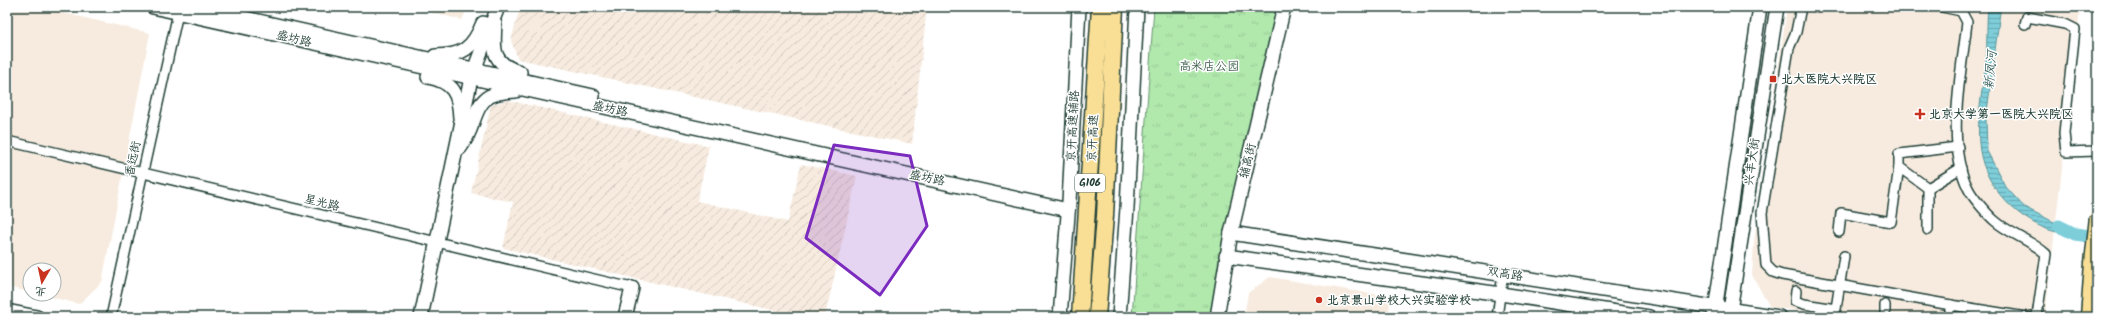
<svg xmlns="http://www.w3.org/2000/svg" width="2104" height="324" viewBox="0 0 2104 324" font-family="Kalam,'LXGW WenKai TC',sans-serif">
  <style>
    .built { fill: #f7ebdf }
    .industrial { fill: url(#industrial-furrows) }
    .park { fill: url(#park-tufts); stroke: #689370 }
    .water { fill: url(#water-rules); stroke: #589498 }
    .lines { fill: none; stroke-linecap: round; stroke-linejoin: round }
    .river { stroke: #7eceda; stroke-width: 13 }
    .street-casing { stroke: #1f3d34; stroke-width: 12 }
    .secondary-casing { stroke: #1f3d34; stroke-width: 16 }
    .primary-casing { stroke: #1f3d34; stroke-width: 17 }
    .highway-casing { stroke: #1f3d34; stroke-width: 19 }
    .street { stroke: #fff; stroke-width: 9 }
    .secondary { stroke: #fff; stroke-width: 13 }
    .primary { stroke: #f9df96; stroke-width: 14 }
    .highway { stroke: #f9df96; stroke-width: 16 }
    .primary-bridge-casing { stroke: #1f3d34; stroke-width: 17; stroke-linecap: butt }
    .primary-bridge { stroke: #f9df96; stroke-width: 14 }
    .marked { fill: #7b2cbf; fill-opacity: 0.2; stroke: #7b2cbf; stroke-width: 3; stroke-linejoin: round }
    .poi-dot { fill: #c8321e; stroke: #fff; stroke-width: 1.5 }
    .labels { text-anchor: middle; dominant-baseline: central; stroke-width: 3; stroke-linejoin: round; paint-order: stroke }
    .shield { fill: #fff; stroke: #627771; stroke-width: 1 }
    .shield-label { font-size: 11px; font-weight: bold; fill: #1f3d34 }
    .street-label { font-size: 12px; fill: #1f3d34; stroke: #fff }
    .park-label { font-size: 12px; fill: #3c5f4c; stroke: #fff }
    .poi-label { font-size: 12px; font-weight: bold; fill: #1f3d34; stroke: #fff; text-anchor: start }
    .water-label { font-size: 13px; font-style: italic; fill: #37615e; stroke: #fff }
  </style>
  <defs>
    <pattern id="industrial-furrows" width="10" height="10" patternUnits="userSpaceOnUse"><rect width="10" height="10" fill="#f7ebdf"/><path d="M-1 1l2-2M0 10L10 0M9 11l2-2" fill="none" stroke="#d3cac0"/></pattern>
    <pattern id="park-tufts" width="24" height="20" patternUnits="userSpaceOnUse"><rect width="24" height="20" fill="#b1e9ad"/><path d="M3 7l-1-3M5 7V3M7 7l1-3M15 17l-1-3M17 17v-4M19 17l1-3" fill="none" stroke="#98c995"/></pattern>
    <pattern id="water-rules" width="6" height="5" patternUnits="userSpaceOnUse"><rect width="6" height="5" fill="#7eceda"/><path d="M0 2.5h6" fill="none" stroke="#67a8b2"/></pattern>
  </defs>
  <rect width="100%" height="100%" fill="#fff"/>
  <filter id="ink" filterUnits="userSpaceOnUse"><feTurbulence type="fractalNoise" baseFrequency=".025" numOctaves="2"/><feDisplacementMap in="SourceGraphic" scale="8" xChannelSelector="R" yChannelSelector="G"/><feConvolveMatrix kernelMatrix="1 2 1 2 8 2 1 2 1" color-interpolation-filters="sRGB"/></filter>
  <g filter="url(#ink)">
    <g class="built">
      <polygon points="7,7 38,7 150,33 102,282 79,304 38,294 54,294 54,270 30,270 30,292 7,287"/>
      <polygon points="410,7 468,7 462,20"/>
      <polygon points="1787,7 2033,7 2040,11 2080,10 2045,317 1848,317 1770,307 1752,275 1754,242"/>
      <polygon points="1270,277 1391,297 1388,317 1244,317 1248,293"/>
    </g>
    <g class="industrial">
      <polygon points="520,7 927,7 912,144 518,59 511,41"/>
      <polygon points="507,100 709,146 697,201 788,222 801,164 857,176 825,317 803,317 503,248 513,202 471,193 491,105"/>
    </g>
    <polygon class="park" points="1154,7 1284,7 1217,317 1132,317"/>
    <path class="water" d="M 1988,7 L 2000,7 L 2000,12 L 1986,119 L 1987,151 L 2005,186 L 2024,207 L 2054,222 L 2075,228 L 2074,237 C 2064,233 2053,232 2044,228 C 2010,213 1982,182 1979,143 C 1977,120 1982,91 1985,68 C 1988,48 1986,27 1988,7 Z"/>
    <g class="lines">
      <polyline class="river" points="2059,226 2075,234 2097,237"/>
      <defs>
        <g id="street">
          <polyline points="1801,7 1796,32 1789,48 1762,213 1766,265 1773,272 1782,275 1951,305"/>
          <path d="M 1942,7 L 1961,11 L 1967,22 C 1962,71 1945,143 1968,188 C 1972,197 1988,215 1995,221 C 2010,234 2031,240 2046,254 L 2037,316 L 2034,317"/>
          <polyline points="2025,24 2027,17 2065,24 2075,29 2064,133 2066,152 2097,151"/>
          <polyline points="7,141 632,288"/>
          <polyline points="1899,167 1899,154 1958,147"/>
          <polyline points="1928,230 1928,188 1961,168"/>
          <polyline points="1839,232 1841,213 1891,222 1899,167 1928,188"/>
          <polyline points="1796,291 1795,301 1804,304 1836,309 1844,256"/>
          <polyline points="111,317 179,8"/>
          <polyline points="1497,317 1503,274"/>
          <polyline points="1885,317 1885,305"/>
          <polyline points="1949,317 1951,305 2026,317"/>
        </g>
        <g id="secondary">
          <polyline points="153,7 1068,210"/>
          <polyline points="196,7 593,96"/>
          <path d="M 495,24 C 493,50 492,64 520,72"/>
          <path d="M 435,56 C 463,56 473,48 483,23"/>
          <path d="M 428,77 C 453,82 459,93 460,118"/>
          <path d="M 460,148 C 482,119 467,92 516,91"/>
          <polyline points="1231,233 1779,317"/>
          <polyline points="1226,256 1501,294 1649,317"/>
          <polyline points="7,311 37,317"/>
          <polyline points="421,317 471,78 498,7"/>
          <polyline points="625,317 632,288"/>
          <polyline points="1060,317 1069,202 1079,7"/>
          <polyline points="1119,317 1127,208 1137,7"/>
          <polyline points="1217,317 1231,233 1284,7"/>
          <polyline points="1714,317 1760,7"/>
          <polyline points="1729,317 1777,7"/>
        </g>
        <polyline id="primary" points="2088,317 2092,263"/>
        <g id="highway">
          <polyline points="1080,317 1100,7"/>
          <polyline points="1097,317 1105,216 1115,7"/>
        </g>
      </defs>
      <use href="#street" class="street-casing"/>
      <use href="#secondary" class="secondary-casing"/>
      <use href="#primary" class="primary-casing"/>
      <use href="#highway" class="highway-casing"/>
      <use href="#street" class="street"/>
      <use href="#secondary" class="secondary"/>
      <use href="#primary" class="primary"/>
      <use href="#highway" class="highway"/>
      <defs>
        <polyline id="primary-bridge" points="2092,263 2097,217"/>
      </defs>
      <use href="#primary-bridge" class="primary-bridge-casing"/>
      <use href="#primary-bridge" class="primary-bridge"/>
    </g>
  </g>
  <path class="marked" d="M 834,145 L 910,156 L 927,226 L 880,295 L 806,238 Z"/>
  <g class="poi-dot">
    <rect x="1769" y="75" width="8" height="8" rx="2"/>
    <path d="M1918 108h4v4h4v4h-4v4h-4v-4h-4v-4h4z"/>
    <circle cx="1319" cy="300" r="4"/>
  </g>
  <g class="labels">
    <rect class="shield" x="1075" y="174" width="30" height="18" rx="3"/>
    <g class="shield-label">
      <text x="1090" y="183">G106</text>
    </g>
    <g class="street-label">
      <text transform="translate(294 39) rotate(13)">盛坊路</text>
      <text transform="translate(610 109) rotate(12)">盛坊路</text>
      <text transform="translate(1073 126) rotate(-87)">京开高速辅路</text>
      <text transform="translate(1093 138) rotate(-87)">京开高速</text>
      <text transform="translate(133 159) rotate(-78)">香远街</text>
      <text transform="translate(1248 161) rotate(-77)">辅高街</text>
      <text transform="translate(1752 162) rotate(-82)">兴丰大街</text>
      <text transform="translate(927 178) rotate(12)">盛坊路</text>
      <text transform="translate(322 203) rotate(13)">星光路</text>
      <text transform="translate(1505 274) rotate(9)">双高路</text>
    </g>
    <g class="park-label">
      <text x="1209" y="66">高米店公园</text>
    </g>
    <g class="poi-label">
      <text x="1781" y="79">北大医院大兴院区</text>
      <text x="1929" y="114">北京大学第一医院大兴院区</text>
      <text x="1327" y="300">北京景山学校大兴实验学校</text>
    </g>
    <g class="water-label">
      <text transform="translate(1991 70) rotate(-85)">新凤河</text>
    </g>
  </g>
  <rect width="2104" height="324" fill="none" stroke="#fff" stroke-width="24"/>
  <rect x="12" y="12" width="2080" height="300" fill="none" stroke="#1f3d34" stroke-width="1.5" filter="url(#ink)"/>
  <g transform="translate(42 282) rotate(189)"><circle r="19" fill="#ffffff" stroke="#a5b1ae"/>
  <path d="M0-3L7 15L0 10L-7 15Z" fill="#c8321e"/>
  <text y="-6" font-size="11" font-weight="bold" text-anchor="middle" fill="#1f3d34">北</text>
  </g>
</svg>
